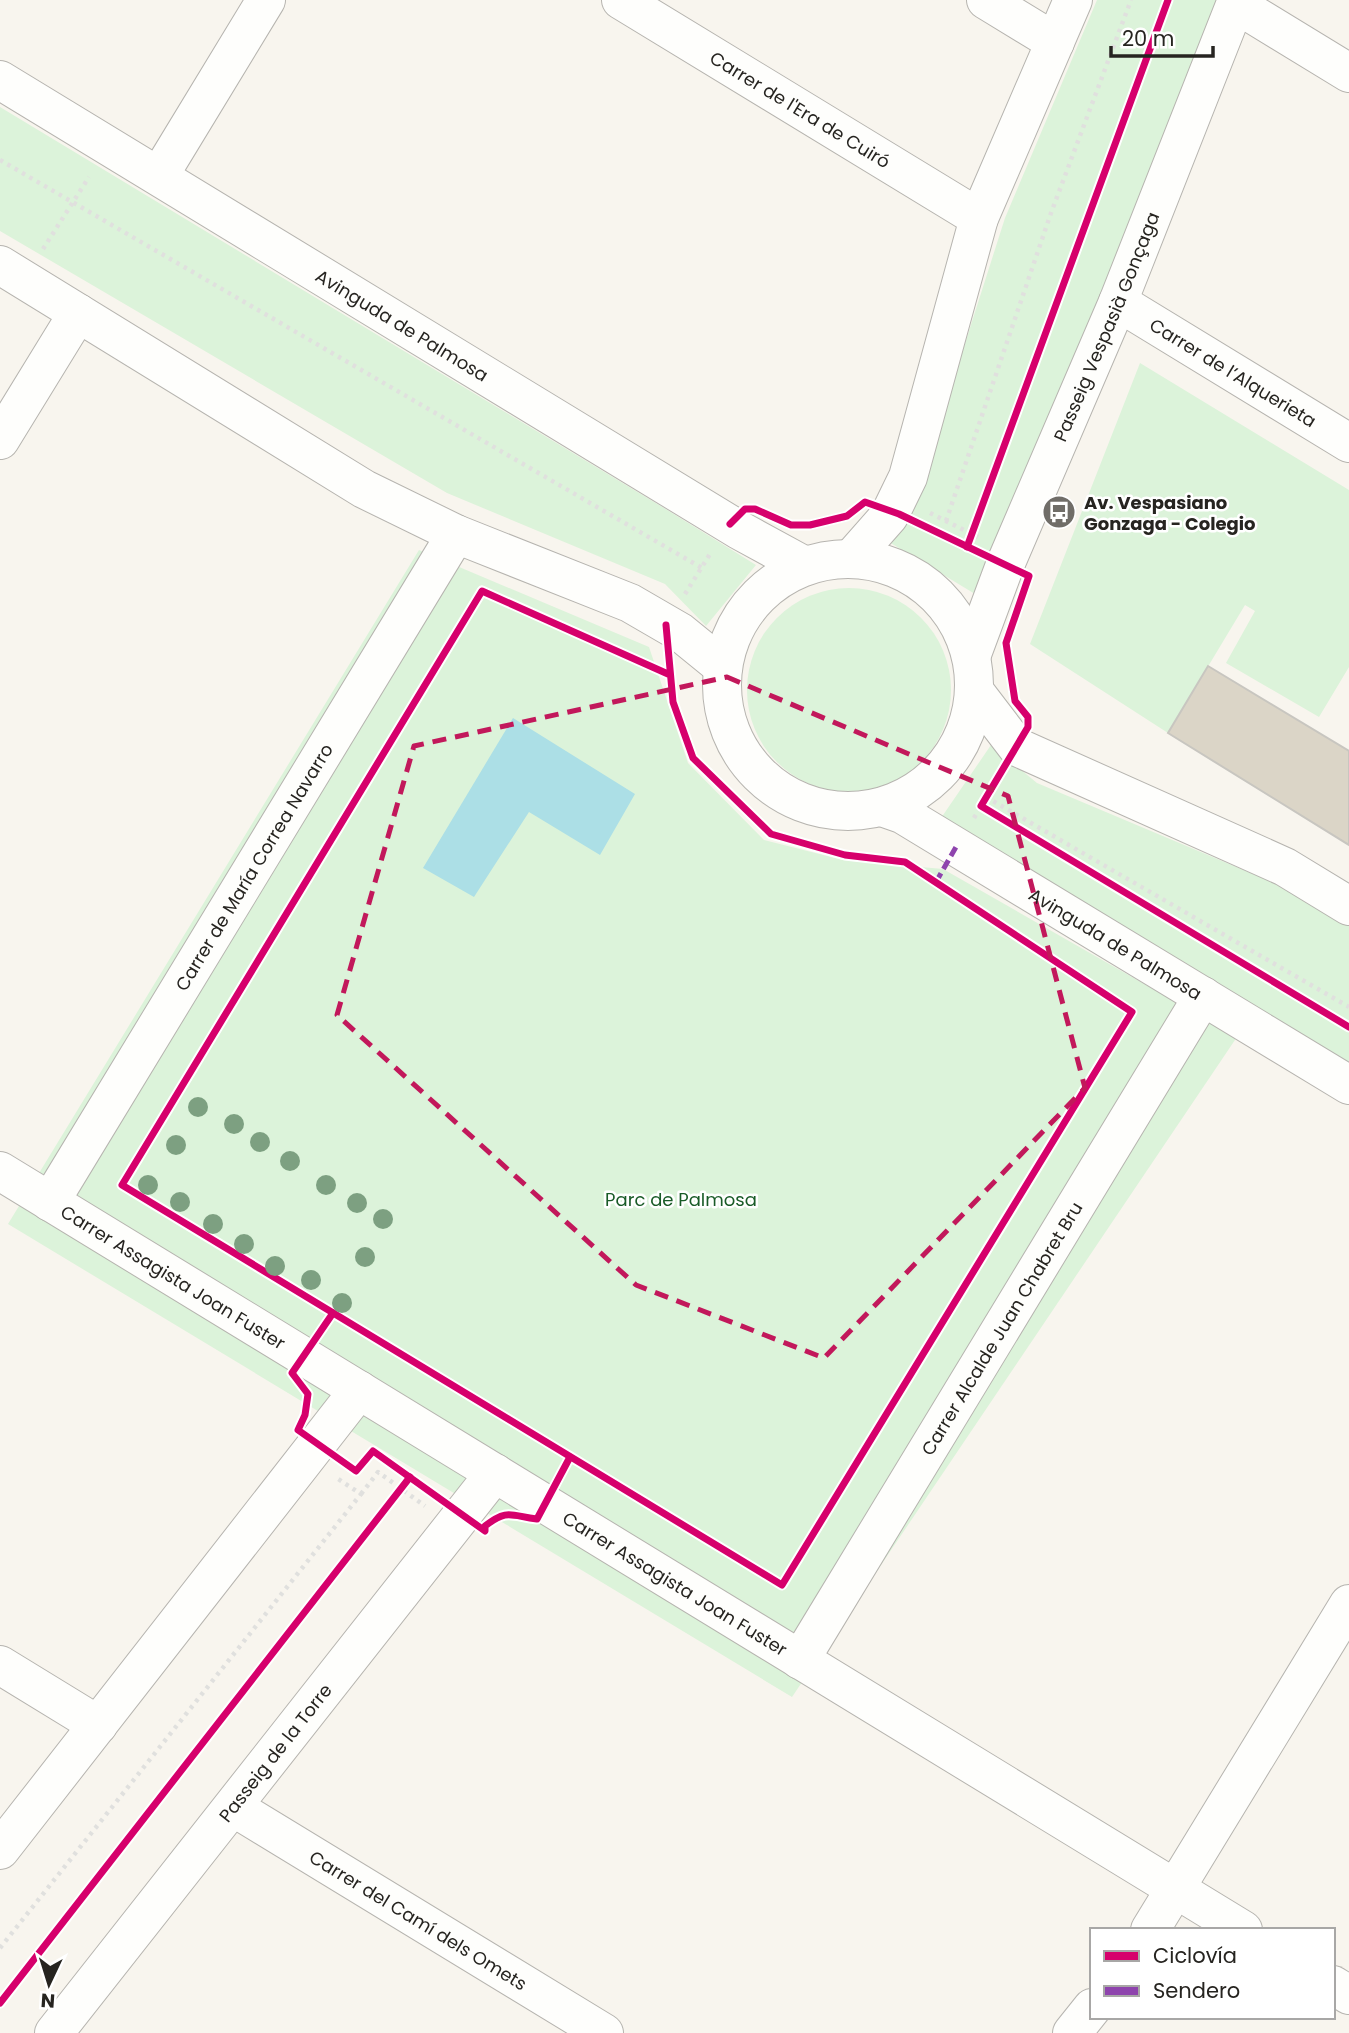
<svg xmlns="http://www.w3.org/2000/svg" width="1349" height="2033" viewBox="0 0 1349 2033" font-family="Poppins,sans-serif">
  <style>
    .green { fill: #dcf3da }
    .water { fill: #acdfe6 }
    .building { fill: #dbd5c7; stroke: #c8c6c0; stroke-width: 2 }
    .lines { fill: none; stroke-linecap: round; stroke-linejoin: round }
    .minor-casing { stroke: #b6b4af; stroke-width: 40 }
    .path { stroke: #e0e0de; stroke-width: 4.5; stroke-dasharray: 3.5 5; stroke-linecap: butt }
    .minor { stroke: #fefefc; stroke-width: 38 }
    .quiet { stroke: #8e44ad; stroke-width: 5; stroke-dasharray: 10 5; stroke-linecap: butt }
    .cycleway-casing { stroke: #fff; stroke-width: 11 }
    .cycleway { stroke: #d6006c; stroke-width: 7 }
    .tree { fill: #7da081 }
    .marked { fill: none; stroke: #c2185b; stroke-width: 5; stroke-dasharray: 14 9; stroke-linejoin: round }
    .labels { text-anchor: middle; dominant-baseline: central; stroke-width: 5; stroke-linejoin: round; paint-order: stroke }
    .street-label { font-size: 18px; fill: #262420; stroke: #fff }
    .poi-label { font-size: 18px; font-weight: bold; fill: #262420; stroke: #fff; text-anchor: start }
    .park-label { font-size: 18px; fill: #195b27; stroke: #fff }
  </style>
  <rect width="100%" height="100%" fill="#f8f5ee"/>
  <g class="green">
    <polygon points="1097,0 1222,0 980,597 889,542 917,494 1005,218"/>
    <polygon points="0,107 664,508 756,565 706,626 665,584 447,493 0,231"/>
    <polygon points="1140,363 1349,490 1349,667 1319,717 1226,663 1255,611 1245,605 1168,733 1030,644"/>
    <polygon points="419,550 649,647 688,763 764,840 843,860 943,869 1237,1037 792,1697 8,1224"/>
    <circle cx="849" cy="690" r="102"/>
    <polygon points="991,745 1037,783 1305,896 1349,923 1349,1065 939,821"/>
  </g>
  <polygon class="water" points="513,718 635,794 600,855 529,812 474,897 423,868"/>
  <polygon class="building" points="1208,666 1349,751 1349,845 1168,733"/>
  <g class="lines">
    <defs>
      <g id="minor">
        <path id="s1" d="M 621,0 L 979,218"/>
        <polyline points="986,0 1055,42"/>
        <polyline points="1236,4 1349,73"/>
        <path id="s2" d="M 0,80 L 739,530 L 805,566"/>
        <polyline points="159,176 266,0"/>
        <polyline points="0,265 364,489 456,534 630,603 680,632 723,667"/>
        <path id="s3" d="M 1118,302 L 1349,443"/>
        <polyline points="0,440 78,313"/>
        <polyline points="852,558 889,516 908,477 979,218 1073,0"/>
        <circle cx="848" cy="685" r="126"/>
        <path id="s4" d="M 972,654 L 1005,565 L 1118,302 L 1237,0"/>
        <polyline points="975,692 1017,747 1285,867 1349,906"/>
        <path id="s5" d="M 882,807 L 902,814 L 1349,1085"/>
        <path id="s6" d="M 0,1171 L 1243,1930"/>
        <path id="s7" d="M 50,1202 L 456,534"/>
        <path id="s8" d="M 800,1660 L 1203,996"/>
        <polyline points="0,1665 98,1725"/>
        <path id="s9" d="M 233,1807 L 604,2033"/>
        <polyline points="0,1850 359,1390"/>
        <polyline points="1150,1930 1349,1604"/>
        <polyline points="1333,1985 1349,1995"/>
        <path id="s10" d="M 54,2033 L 495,1473"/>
        <polyline points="1072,2033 1092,2008"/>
      </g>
    </defs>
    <use href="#minor" class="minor-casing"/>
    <g class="path">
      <polyline points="0,160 702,568"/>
      <polyline points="43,249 89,177"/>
      <polyline points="930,513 978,537"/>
      <polyline points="946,521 1051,213 1131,0"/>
      <polyline points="685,594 710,554"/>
      <polyline points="986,797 1349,1007"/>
      <polyline points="974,818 998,777"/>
      <polyline points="361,1494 378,1472 425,1506"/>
      <polyline points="0,1948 361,1494 335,1477"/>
    </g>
    <use href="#minor" class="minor"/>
    <polyline class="quiet" points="936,882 956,847"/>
    <defs>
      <g id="cycleway">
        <polyline points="730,524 745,509 755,509 791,525 810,525 847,516 865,502 899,514 1029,576 1006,643 1015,701 1028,717 1028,727 981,806 1349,1027"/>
        <polyline points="967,547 1168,0"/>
        <polyline points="666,625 673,702 693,758 771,834 845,855 905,862 1132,1012 782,1585 122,1185 482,591 668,674"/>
        <path d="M 333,1313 L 292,1373 L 308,1394 L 305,1415 L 298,1430 L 356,1471 L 373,1451 L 485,1531 L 485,1526 C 508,1508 511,1516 537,1519 L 570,1457"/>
        <polyline points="0,2003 410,1477"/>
      </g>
    </defs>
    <use href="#cycleway" class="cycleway-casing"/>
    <use href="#cycleway" class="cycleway"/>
  </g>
  <g class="tree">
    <circle cx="198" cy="1107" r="10"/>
    <circle cx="234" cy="1124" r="10"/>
    <circle cx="260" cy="1142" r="10"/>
    <circle cx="176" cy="1145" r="10"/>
    <circle cx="290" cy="1161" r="10"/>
    <circle cx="148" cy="1185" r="10"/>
    <circle cx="326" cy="1185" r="10"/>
    <circle cx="180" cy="1202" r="10"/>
    <circle cx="357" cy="1203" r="10"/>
    <circle cx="383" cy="1219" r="10"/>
    <circle cx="213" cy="1224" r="10"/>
    <circle cx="244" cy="1244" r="10"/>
    <circle cx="365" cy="1257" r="10"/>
    <circle cx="275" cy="1266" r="10"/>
    <circle cx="311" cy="1280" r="10"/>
    <circle cx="342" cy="1303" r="10"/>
  </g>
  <path class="marked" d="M 727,677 L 1008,796 L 1085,1088 L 824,1358 L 636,1285 L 337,1015 L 414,746 Z"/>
  <defs>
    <symbol id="bus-disc" viewBox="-11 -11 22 22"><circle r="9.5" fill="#706d68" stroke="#fff"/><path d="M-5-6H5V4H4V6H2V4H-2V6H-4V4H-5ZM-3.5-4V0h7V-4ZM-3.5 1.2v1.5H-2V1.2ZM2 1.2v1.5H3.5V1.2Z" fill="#fff"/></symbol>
  </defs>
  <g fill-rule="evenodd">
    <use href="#bus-disc" x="1040" y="493" width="38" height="38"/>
  </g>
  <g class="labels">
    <g class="street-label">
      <text stroke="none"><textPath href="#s1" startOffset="210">Carrer de l'Era de Cuiró</textPath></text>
      <text stroke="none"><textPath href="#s2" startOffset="471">Avinguda de Palmosa</textPath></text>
      <text stroke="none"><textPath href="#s4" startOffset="354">Passeig Vespasià Gonçaga</textPath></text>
      <text stroke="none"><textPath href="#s3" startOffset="135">Carrer de l’Alquerieta</textPath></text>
      <text stroke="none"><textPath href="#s7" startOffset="392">Carrer de María Correa Navarro</textPath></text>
      <text stroke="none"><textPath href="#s5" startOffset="271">Avinguda de Palmosa</textPath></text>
      <text stroke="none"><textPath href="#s6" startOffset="203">Carrer Assagista Joan Fuster</textPath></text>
      <text stroke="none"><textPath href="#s8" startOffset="388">Carrer Alcalde Juan Chabret Bru</textPath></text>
      <text stroke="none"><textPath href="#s6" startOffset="791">Carrer Assagista Joan Fuster</textPath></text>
      <text stroke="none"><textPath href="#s10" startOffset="357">Passeig de la Torre</textPath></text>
      <text stroke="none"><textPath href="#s9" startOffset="217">Carrer del Camí dels Omets</textPath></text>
    </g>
    <g class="poi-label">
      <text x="1084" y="502">Av. Vespasiano<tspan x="1084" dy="21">Gonzaga - Colegio</tspan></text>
    </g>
    <g class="park-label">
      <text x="681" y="1199">Parc de Palmosa</text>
    </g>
  </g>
  <rect x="1090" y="1928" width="245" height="91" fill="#ffffff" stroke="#a8a7a6" stroke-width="2"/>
  <rect x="1104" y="1951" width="35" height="10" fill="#d6006c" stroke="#a8a7a6" stroke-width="2"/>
  <text x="1153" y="1963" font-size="21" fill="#262420">Ciclovía</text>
  <rect x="1104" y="1986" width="35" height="10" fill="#8e44ad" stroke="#a8a7a6" stroke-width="2"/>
  <text x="1153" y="1998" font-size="21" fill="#262420">Sendero</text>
  <g transform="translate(49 1984) rotate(184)" stroke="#ffffff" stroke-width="5" paint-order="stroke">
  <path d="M0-5L12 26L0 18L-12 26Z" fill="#262420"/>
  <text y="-10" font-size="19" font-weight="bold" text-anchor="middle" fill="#262420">N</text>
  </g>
  <path d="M1111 46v10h102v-10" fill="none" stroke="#262420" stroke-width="3.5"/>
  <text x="1122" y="46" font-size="21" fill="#262420" stroke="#ffffff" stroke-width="5" paint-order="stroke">20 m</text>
</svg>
